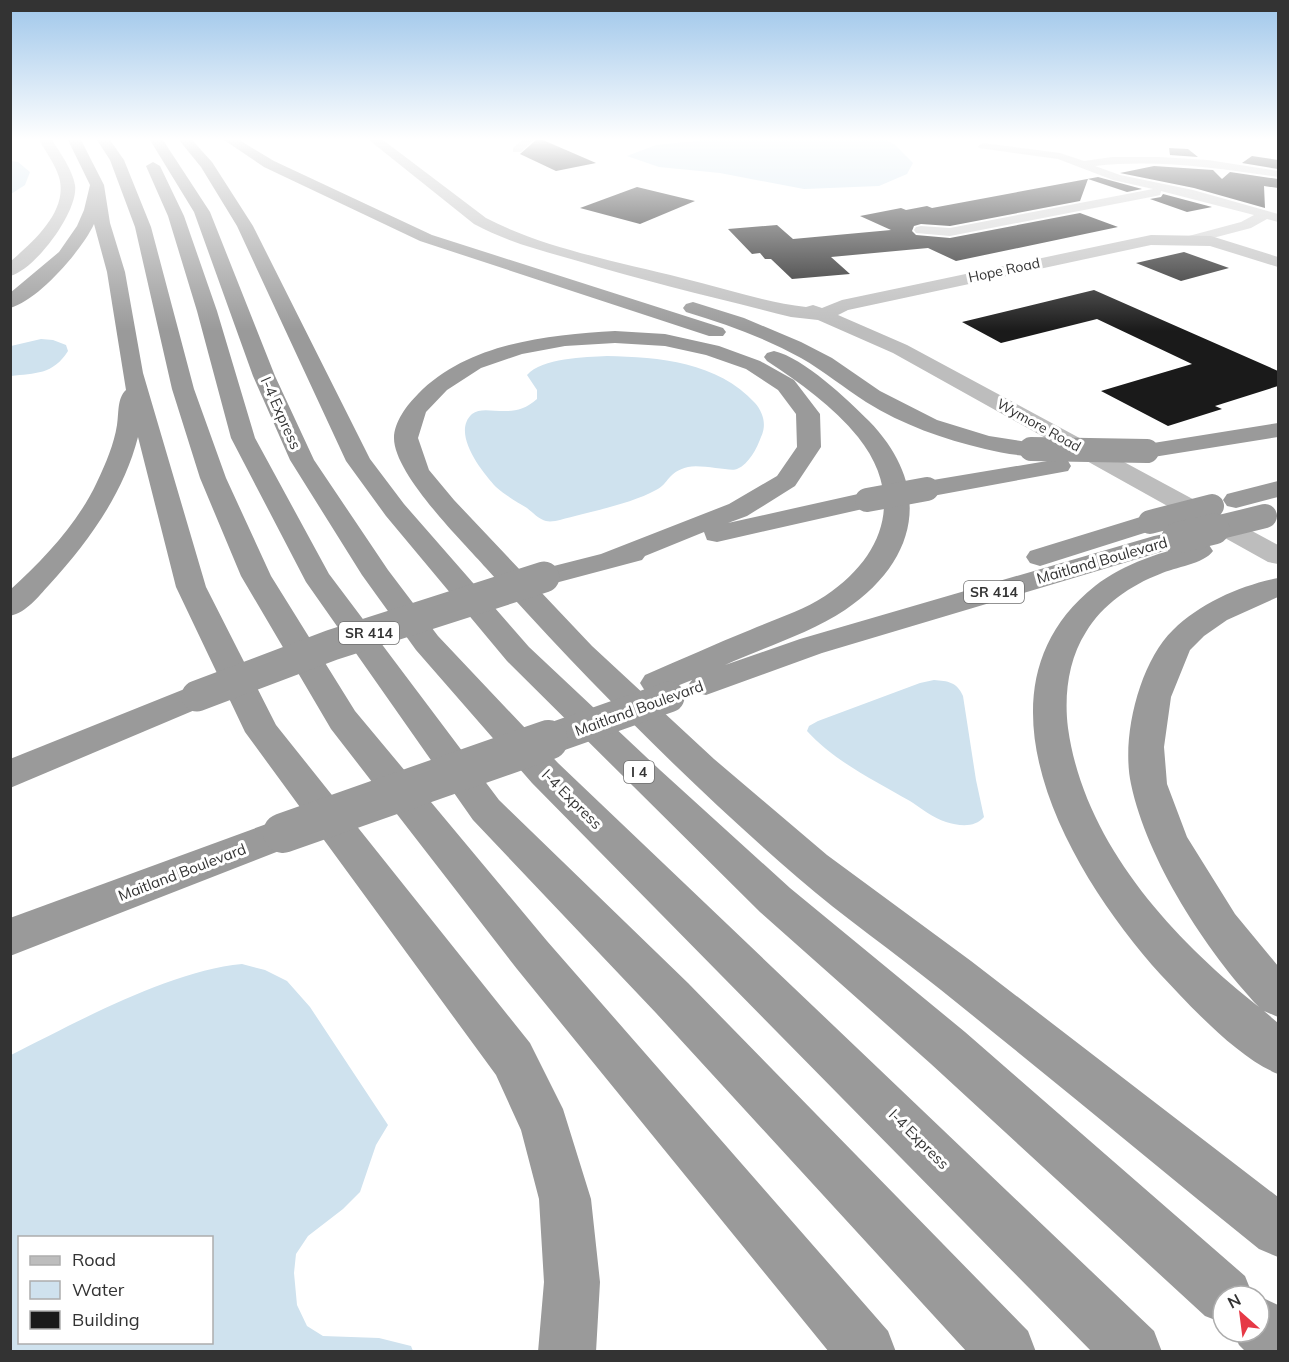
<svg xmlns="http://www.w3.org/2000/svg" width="1289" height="1362" viewBox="0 0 1289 1362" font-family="Mulish,sans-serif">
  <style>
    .water { fill: #cfe2ee; fill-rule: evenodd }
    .building { fill: #1a1a1a }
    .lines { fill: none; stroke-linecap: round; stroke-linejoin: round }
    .street { fill: #d0d0d0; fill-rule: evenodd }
    .secondary { fill: #bdbdbd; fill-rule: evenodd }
    .highway { fill: #9a9a9a; fill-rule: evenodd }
    .highway-bridge-far2 { stroke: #9a9a9a; stroke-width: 24 }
    .highway-bridge-far1 { stroke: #9a9a9a; stroke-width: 31 }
    .highway-bridge { stroke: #9a9a9a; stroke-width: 40 }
    .labels { text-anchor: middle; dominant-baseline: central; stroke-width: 6; stroke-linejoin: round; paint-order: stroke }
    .far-street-label { font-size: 14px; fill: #333; stroke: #fff }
    .shield { fill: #fff; stroke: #707070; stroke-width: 1.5 }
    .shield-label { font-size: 14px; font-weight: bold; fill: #333 }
    .street-label { font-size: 15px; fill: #333; stroke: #fff }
  </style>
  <rect width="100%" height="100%" fill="#fff"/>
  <g class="water">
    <polygon points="705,140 885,140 894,144 913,163 907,174 879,186 804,189 720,173 659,167 627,156 656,145"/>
    <polygon points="11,161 18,162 30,172 25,185 11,194"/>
    <path d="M 41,339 L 53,340 L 66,345 L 68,351 C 53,375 35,373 11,376 L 11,346 Z"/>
    <path d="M 607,356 C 659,357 718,362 755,403 C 763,412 767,425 761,437 C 757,448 749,464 737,469 C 731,472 702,464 688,467 C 667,472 670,483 656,490 C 631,504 588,512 560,520 C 556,521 550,522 546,521 C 540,520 532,512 527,508 C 517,502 505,495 496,487 C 482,472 451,433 472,414 C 486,403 512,422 537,399 L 537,390 L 527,375 C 542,358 585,357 607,356 Z"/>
    <path d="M 934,680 C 948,681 957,682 963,696 L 976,780 L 984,817 C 975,828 959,826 946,822 C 933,818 921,808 910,801 C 875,781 834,761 807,731 L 809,726 L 818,721 L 920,683 Z"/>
    <path d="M 242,964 L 265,970 L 287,981 L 310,1007 L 388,1125 L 376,1145 L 360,1192 L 343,1209 L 308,1236 L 296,1254 L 294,1273 L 297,1305 L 307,1326 L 323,1336 L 379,1338 L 411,1346 L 413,1351 L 11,1351 L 11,1055 C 77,1022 169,971 242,964 ZM 20,1238 L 212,1238 L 212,1342 L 20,1342 Z"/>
  </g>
  <g class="building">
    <polygon points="536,140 543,140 596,163 556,171 520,154"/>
    <polygon points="1169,148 1188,149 1198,157 1170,155"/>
    <polygon points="1252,156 1278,160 1278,169 1242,163"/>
    <polygon points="1154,166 1213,170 1222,179 1230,172 1278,179 1278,188 1264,186 1265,208 1194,188 1120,173"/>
    <polygon points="1098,177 1142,189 1127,192 1088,179 1080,201 950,226 921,224 914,226 912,231 916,235 950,238 1080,213 1118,227 956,261 928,248 831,257 850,274 792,279 771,259 765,259 760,253 752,254 728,229 777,225 793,239 891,230 860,216 901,208 906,210 927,206 932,208"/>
    <polygon points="637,187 695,201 640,224 580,208"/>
    <polygon points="1163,194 1212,207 1187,212 1150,199 1161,197"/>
    <polygon points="1184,252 1229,268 1181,281 1136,263"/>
    <polygon points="1094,290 1278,371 1278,386 1215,406 1222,409 1168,426 1101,391 1192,364 1097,319 1001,343 962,322"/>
  </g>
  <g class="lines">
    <g class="street">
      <polygon points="522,140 534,140 521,152 513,152 513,148"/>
      <path d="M 983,143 L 1060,153 L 1084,161 L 1112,157 L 1160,157 L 1208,160 L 1278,171 L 1278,177 C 1217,168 1157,159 1095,166 L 1120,175 L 1193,190 L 1278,214 L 1278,222 L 1267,219 L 1251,228 L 1190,244 L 1185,243 L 1183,240 L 1185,237 L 1241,222 L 1254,215 L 1161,191 L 1160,195 L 1156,196 L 950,236 L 916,233 L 914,230 L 916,227 L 921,226 L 950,228 L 1153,189 L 1113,180 L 1058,159 L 979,148 L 978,146 Z"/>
    </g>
    <g class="secondary">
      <path d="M 39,140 L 52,140 C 61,154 72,169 75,185 C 79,211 35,270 10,276 L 10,262 C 33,242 69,211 59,177 C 55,164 46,152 39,140 Z"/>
      <path d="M 369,140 L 383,140 L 486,218 C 543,248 619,262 682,278 C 723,288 764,302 806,307 L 813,305 L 822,308 L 842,300 L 1151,235 L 1211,236 L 1278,257 L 1278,267 L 1210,246 L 1151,245 L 848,310 L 838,315 L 907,345 L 1278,545 L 1278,564 L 1268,562 L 893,353 L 818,320 L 791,317 C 720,299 648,282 578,261 C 543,251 507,242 474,224 Z"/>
    </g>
    <g class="highway">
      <path d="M 68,140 L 81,140 L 104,185 L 110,223 L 125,272 L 143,373 L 206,587 L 276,725 L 530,1043 L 563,1109 L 591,1199 L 600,1282 L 596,1352 L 538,1352 L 544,1282 L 539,1199 L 521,1130 L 496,1075 L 245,732 L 176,587 L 138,437 C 123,495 88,542 49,585 C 38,597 27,612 10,616 L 10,590 C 44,559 78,523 97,482 C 106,463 114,444 117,425 C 119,413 117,398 126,390 L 107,272 L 94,224 C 82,250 39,300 10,308 L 10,293 L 59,252 L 77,226 L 84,210 L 90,185 Z"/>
      <polygon points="97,140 110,140 124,160 151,227 194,389 226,478 271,576 355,711 547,941 888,1331 896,1352 829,1352 517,969 331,729 241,576 200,478 172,389 135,227 110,160"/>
      <polygon points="150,140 163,140 210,212 275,376 314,460 388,570 438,636 558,763 1154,1331 1162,1352 1092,1352 532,783 416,650 362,575 290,460 253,376 194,212"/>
      <polygon points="179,140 192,140 212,162 253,226 370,459 404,504 529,647 660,770 790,888 965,1032 1245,1276 1253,1296 1223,1296 1223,1323 1205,1316 931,1064 760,912 507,661 386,516 346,461 237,226 201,167"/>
      <polygon points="224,140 239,140 274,161 432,235 723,328 726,332 723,336 709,336 420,241 264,167"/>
      <polygon points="153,162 160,166 184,216 217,311 255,438 329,574 499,800 688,983 1028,1331 1036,1352 967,1352 656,1013 473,820 306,582 231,438 197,311 168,216 146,166"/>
      <path d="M 693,302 L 744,318 L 801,342 L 832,358 L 880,391 L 937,420 L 989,436 L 1040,444 L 1043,449 L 1040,454 C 1023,458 1002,453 985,449 C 943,439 903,425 866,402 C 844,388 824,371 801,358 C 765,338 726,324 686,312 L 683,308 L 686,304 Z"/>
      <path d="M 615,331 L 665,334 L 719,346 L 760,361 L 794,380 L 820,414 L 821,447 L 795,486 L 747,516 L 728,523 L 867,492 L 876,494 L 880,500 L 876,506 L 717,542 L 707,540 L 704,532 L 645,556 L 642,560 L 544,586 L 534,583 L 529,577 L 534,571 L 601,554 L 729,504 L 777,476 L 797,447 L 796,414 L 778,390 L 746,369 L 706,355 L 665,346 L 615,343 L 565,346 L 522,354 L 481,368 L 447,390 L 426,412 L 418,438 L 429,470 L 454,500 L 592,646 L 714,759 L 827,855 L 971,961 L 1278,1197 L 1278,1257 L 1259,1249 C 1153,1163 1048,1076 941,990 C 894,952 843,917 797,877 C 686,781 584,677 486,568 C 462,541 394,474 394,438 C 394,422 407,405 418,394 C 468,343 547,335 615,331 Z"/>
      <path d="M 774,351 C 804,358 847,399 869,421 C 933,487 919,560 845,610 C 809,634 764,647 725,665 L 800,639 L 1154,536 L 1164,534 L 1174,536 L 1178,542 L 1174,548 L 822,653 L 706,695 L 694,692 L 689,684 L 692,680 L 657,694 L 645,691 L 640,683 L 645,675 C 680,660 715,644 750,630 C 775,619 802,611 825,596 C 885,556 905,496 858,437 C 833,406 800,383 767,361 L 764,357 L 767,353 Z"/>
      <polygon points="1278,423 1278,437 1147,458 1138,456 1135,451 1138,446 1147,444"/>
      <polygon points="1059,459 1068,461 1071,466 1068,471 927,497 918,494 914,489 918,484 927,481"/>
      <polygon points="1278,481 1278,497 1236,508 1227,506 1223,500 1227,494"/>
      <polygon points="1150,514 1160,516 1164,522 1160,528 1040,566 1030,563 1026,557 1030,551"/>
      <path d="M 1199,543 L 1209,545 L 1213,551 C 1204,564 1175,567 1160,574 C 1131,585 1102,605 1086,632 C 1068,660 1064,696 1068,728 C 1084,843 1172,938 1259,1007 C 1206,951 1147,860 1131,784 C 1121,738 1139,663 1173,630 C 1200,603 1242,585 1278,578 L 1278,597 L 1227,620 L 1204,636 L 1190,650 L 1171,697 L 1164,747 L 1167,784 L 1187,837 L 1235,914 L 1278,966 L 1278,1017 L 1264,1011 L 1278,1023 L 1278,1074 C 1238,1058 1191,1007 1161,975 C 1073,878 961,692 1095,586 C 1124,563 1164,551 1199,543 Z"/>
      <polygon points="197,684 209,688 214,696 209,704 10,788 10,759"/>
      <polygon points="283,818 297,822 302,833 297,844 10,956 10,918"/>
      <polygon points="1259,1296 1278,1305 1278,1352 1246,1352 1239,1345 1233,1332 1259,1332"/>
    </g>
    <g class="highway-bridge-far2">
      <polyline points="1031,449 1147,451"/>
      <polyline points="867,500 927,489"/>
      <polyline points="1150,522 1212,506"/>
      <polyline points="1208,530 1265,516"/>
    </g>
    <g class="highway-bridge-far1">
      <polyline points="1177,538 1214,529"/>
      <polyline points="197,696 332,645 544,577"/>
      <polyline points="544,741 669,697"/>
    </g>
    <polyline class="highway-bridge" points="283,833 548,740"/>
  </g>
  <linearGradient id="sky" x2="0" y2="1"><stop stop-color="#9ec6ea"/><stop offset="0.42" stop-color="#fff"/><stop offset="1" stop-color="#fff" stop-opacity="0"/></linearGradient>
  <rect width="1289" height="331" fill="url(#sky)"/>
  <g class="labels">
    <g class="far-street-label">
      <text transform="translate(1004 270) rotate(-12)">Hope Road</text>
      <text transform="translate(1039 425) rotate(29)">Wymore Road</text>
    </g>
    <g class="shield">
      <rect x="964" y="581" width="60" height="22" rx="4.5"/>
      <rect x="339" y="622" width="60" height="22" rx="4.5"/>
      <rect x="624" y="761" width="30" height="22" rx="4.5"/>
    </g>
    <g class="shield-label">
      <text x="994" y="592">SR 414</text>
      <text x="369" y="633">SR 414</text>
      <text x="639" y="772">I 4</text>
    </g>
    <g class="street-label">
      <text transform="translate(281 413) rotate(66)">I-4 Express</text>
      <text transform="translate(1102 560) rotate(-16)">Maitland Boulevard</text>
      <text transform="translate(639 708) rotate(-20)">Maitland Boulevard</text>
      <text transform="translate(572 799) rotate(45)">I-4 Express</text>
      <text transform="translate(182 872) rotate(-21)">Maitland Boulevard</text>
      <text transform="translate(919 1139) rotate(45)">I-4 Express</text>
    </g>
  </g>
  <rect width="1289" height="1362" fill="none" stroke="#333333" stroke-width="24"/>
  <rect x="18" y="1236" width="195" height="108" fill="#ffffff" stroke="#adadad" stroke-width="1.5"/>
  <rect x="30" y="1256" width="30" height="9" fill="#bdbdbd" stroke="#adadad" stroke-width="1.5"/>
  <text x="72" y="1266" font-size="18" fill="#333333">Road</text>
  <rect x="30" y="1281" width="30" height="18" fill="#cfe2ee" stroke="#adadad" stroke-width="1.5"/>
  <text x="72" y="1296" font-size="18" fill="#333333">Water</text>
  <rect x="30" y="1311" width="30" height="18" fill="#1a1a1a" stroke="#adadad" stroke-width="1.5"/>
  <text x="72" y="1326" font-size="18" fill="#333333">Building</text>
  <g transform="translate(1241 1314) rotate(332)"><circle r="28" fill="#ffffff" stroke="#adadad" stroke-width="1.5"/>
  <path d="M0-4.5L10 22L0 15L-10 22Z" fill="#e63946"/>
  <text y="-9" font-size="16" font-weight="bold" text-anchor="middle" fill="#333333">N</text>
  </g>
</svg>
